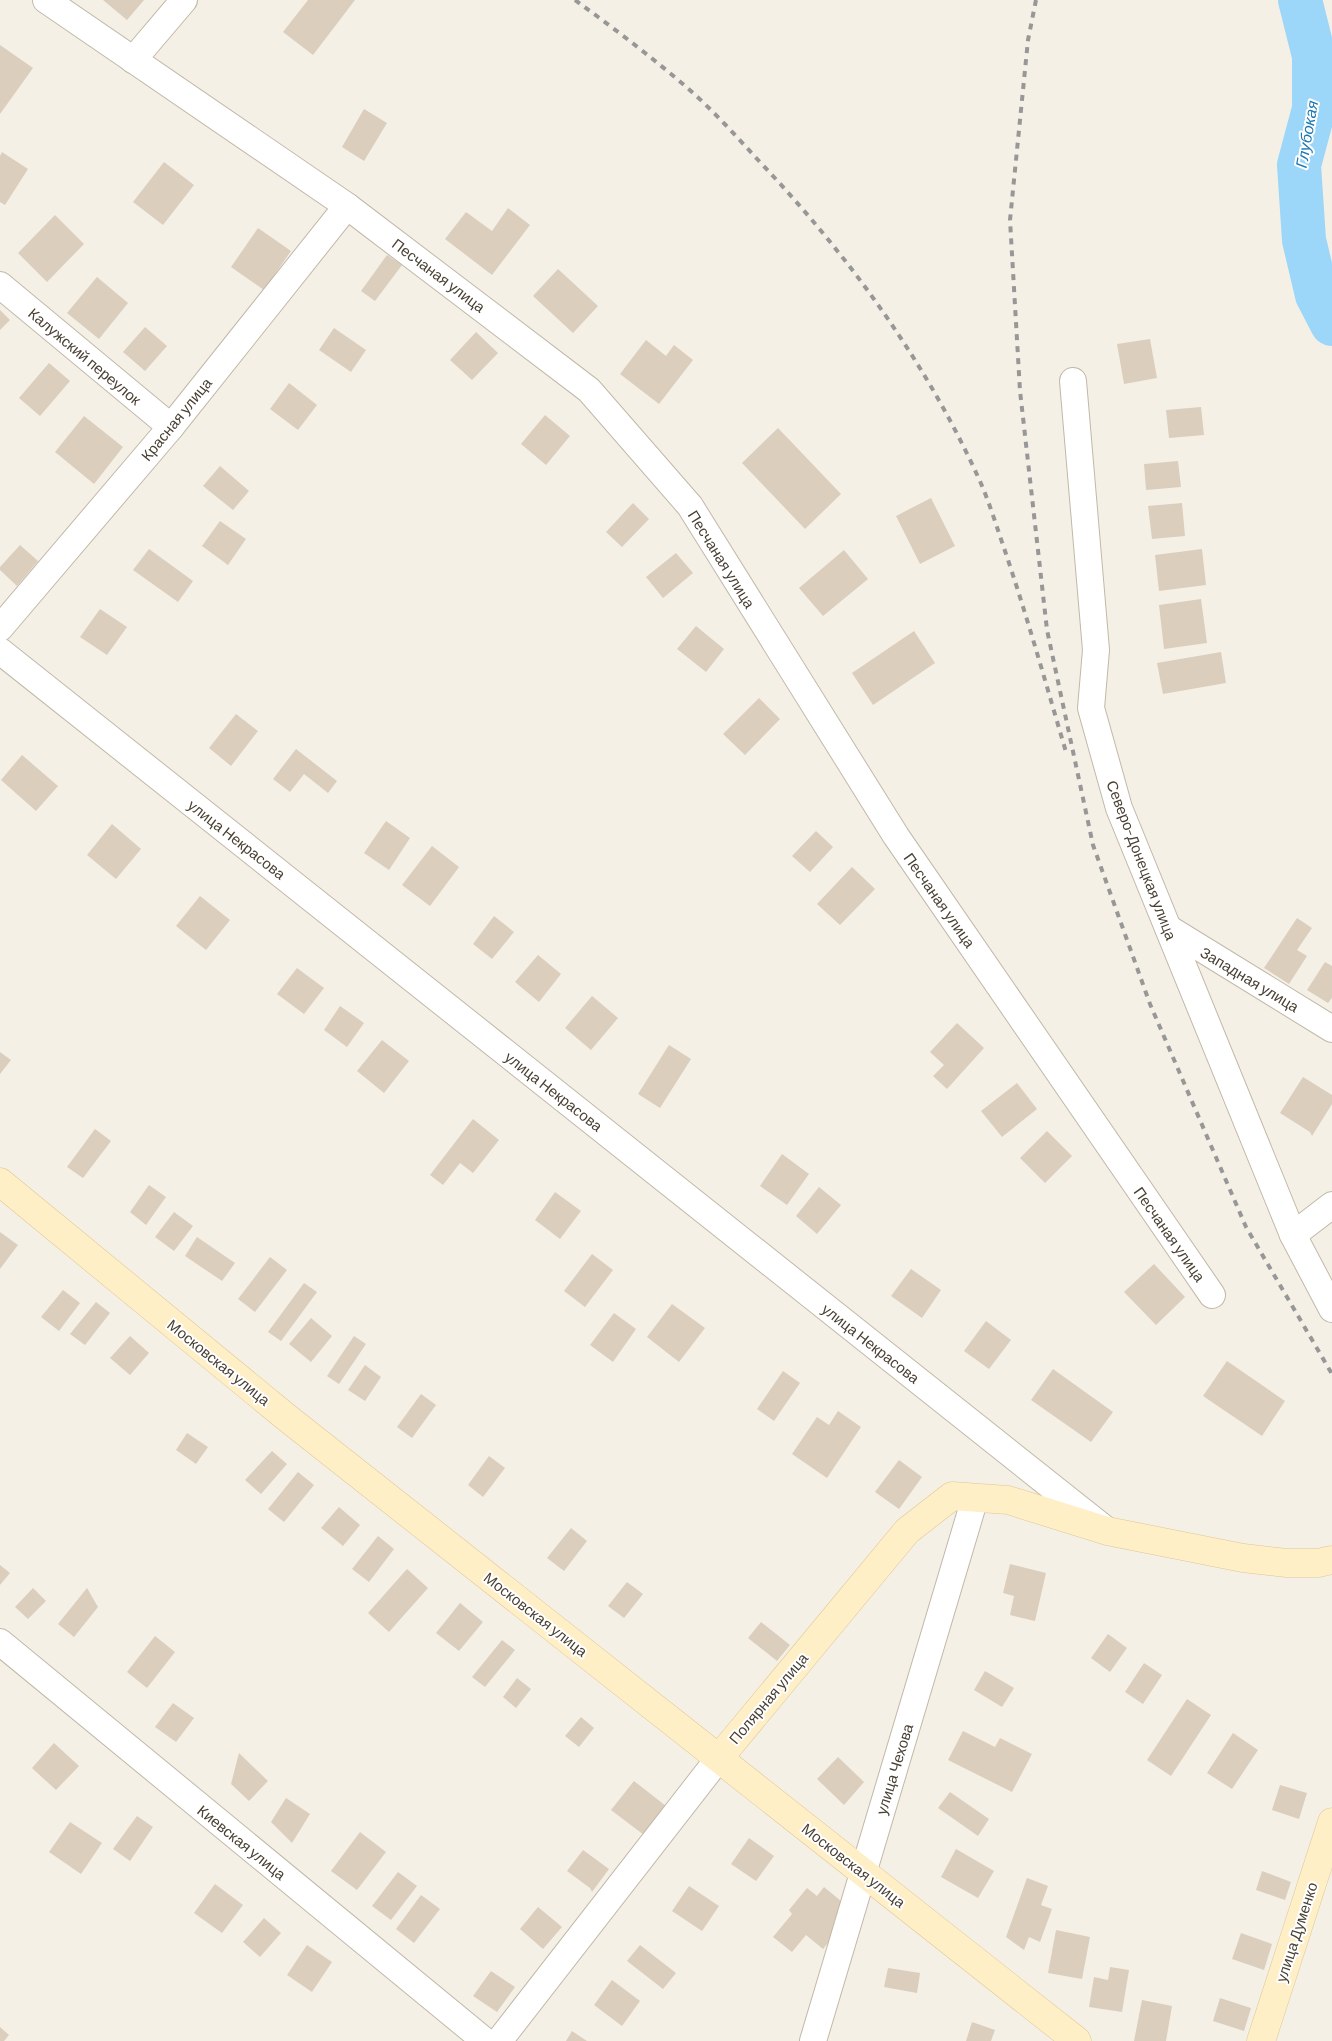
<svg xmlns="http://www.w3.org/2000/svg" width="1332" height="2041" viewBox="0 0 1332 2041" font-family="Barlow,sans-serif">
  <style>
    .lines { fill: none; stroke-linecap: round; stroke-linejoin: round }
    .river { stroke: #9cd6f9; stroke-width: 44 }
    .building { fill: #dbcebd }
    .street-casing { stroke: #c2b8a8; stroke-width: 28 }
    .secondary-casing { stroke: #dec793; stroke-width: 29 }
    .street { stroke: #fff; stroke-width: 26 }
    .secondary { stroke: #ffefc6; stroke-width: 28 }
    .rail { stroke: #979797; stroke-width: 4; stroke-dasharray: 6 6; stroke-linecap: butt }
    .labels { text-anchor: middle; dominant-baseline: central; stroke-width: 4; stroke-linejoin: round; paint-order: stroke }
    .street-label { font-size: 15px; fill: #494034; stroke: #fff }
    .water-label { font-size: 16px; font-style: italic; fill: #1e78b0; stroke: #fff }
  </style>
  <rect width="100%" height="100%" fill="#f5f0e6"/>
  <g class="lines">
    <polyline class="river" points="1300,0 1314,56 1314,109 1299,165 1304,240 1317,295 1332,324"/>
  </g>
  <g class="building">
    <polygon points="103,0 144,0 127,20"/>
    <polygon points="308,0 355,0 313,55 283,32"/>
    <polygon points="0,45 33,68 0,114"/>
    <polygon points="364,109 387,123 364,161 342,147"/>
    <polygon points="2,152 28,169 5,205 0,202 0,156"/>
    <polygon points="164,162 194,185 163,225 133,202"/>
    <polygon points="508,208 530,225 492,275 445,239 466,212 492,231"/>
    <polygon points="55,215 84,244 47,282 18,253"/>
    <polygon points="258,228 291,251 264,290 231,267"/>
    <polygon points="387,255 402,265 375,301 361,291"/>
    <polygon points="558,269 598,306 573,333 533,296"/>
    <polygon points="97,277 128,303 99,339 67,313"/>
    <polygon points="0,310 10,320 0,330"/>
    <polygon points="145,327 167,346 145,371 123,352"/>
    <polygon points="334,328 366,350 351,372 319,350"/>
    <polygon points="476,332 498,353 472,380 450,360"/>
    <polygon points="1150,339 1157,378 1124,384 1117,344"/>
    <polygon points="646,340 666,356 674,345 693,360 659,404 620,374"/>
    <polygon points="49,363 70,381 40,416 19,398"/>
    <polygon points="289,383 317,405 298,430 270,409"/>
    <polygon points="1201,407 1204,435 1169,438 1166,410"/>
    <polygon points="545,415 570,436 546,465 521,444"/>
    <polygon points="84,416 123,447 94,484 55,452"/>
    <polygon points="778,428 841,494 805,529 742,463"/>
    <polygon points="1178,461 1181,487 1146,490 1144,464"/>
    <polygon points="220,466 249,491 233,510 203,486"/>
    <polygon points="931,498 955,546 920,564 896,516"/>
    <polygon points="633,503 649,519 622,547 606,532"/>
    <polygon points="1182,503 1185,536 1152,539 1148,506"/>
    <polygon points="220,521 246,539 228,565 202,546"/>
    <polygon points="20,545 38,561 17,586 0,570 0,567"/>
    <polygon points="149,549 193,581 178,602 133,570"/>
    <polygon points="1202,549 1206,585 1159,591 1155,555"/>
    <polygon points="844,550 868,579 823,616 799,588"/>
    <polygon points="676,553 693,573 663,598 646,577"/>
    <polygon points="1201,599 1207,643 1164,649 1159,605"/>
    <polygon points="100,609 127,627 107,655 80,637"/>
    <polygon points="696,626 724,649 706,672 677,649"/>
    <polygon points="914,631 935,663 873,705 852,673"/>
    <polygon points="1221,652 1226,683 1163,694 1157,663"/>
    <polygon points="759,698 780,719 745,755 723,734"/>
    <polygon points="236,714 258,731 231,766 209,748"/>
    <polygon points="296,749 337,781 328,793 304,774 290,792 273,779"/>
    <polygon points="22,755 58,786 36,811 1,780"/>
    <polygon points="386,821 410,838 389,870 364,853"/>
    <polygon points="112,824 141,849 116,879 87,855"/>
    <polygon points="816,831 833,847 810,872 792,856"/>
    <polygon points="432,846 459,867 430,906 402,885"/>
    <polygon points="852,867 875,889 840,925 817,904"/>
    <polygon points="200,896 230,920 206,950 176,926"/>
    <polygon points="494,916 514,932 492,959 473,944"/>
    <polygon points="1297,918 1312,928 1297,950 1307,956 1289,984 1264,968"/>
    <polygon points="538,955 561,974 539,1002 515,982"/>
    <polygon points="1325,962 1332,966 1332,998 1328,1003 1307,990"/>
    <polygon points="297,968 324,988 304,1014 277,994"/>
    <polygon points="592,996 618,1018 591,1050 565,1028"/>
    <polygon points="340,1006 364,1023 347,1047 324,1030"/>
    <polygon points="957,1023 984,1048 947,1089 933,1076 944,1065 930,1052"/>
    <polygon points="382,1040 409,1061 384,1093 357,1071"/>
    <polygon points="669,1045 691,1059 660,1108 638,1094"/>
    <polygon points="0,1052 11,1060 0,1074"/>
    <polygon points="1303,1077 1332,1095 1332,1104 1312,1136 1310,1132 1280,1113"/>
    <polygon points="1017,1083 1037,1109 1002,1137 981,1111"/>
    <polygon points="473,1119 499,1140 473,1173 460,1163 443,1185 430,1175"/>
    <polygon points="95,1129 111,1141 83,1178 67,1167"/>
    <polygon points="1047,1131 1072,1156 1045,1183 1020,1158"/>
    <polygon points="782,1154 809,1174 787,1205 760,1186"/>
    <polygon points="149,1185 166,1197 146,1225 130,1212"/>
    <polygon points="819,1187 841,1205 817,1234 796,1216"/>
    <polygon points="555,1192 581,1211 560,1239 535,1220"/>
    <polygon points="174,1212 193,1226 174,1251 155,1237"/>
    <polygon points="0,1232 18,1245 0,1269"/>
    <polygon points="197,1237 235,1263 222,1281 185,1256"/>
    <polygon points="592,1254 613,1270 585,1307 564,1291"/>
    <polygon points="270,1257 287,1270 255,1312 238,1299"/>
    <polygon points="1154,1264 1185,1297 1156,1325 1124,1292"/>
    <polygon points="911,1269 941,1290 922,1318 891,1296"/>
    <polygon points="304,1283 317,1292 281,1341 268,1332"/>
    <polygon points="63,1290 80,1303 59,1331 41,1317"/>
    <polygon points="96,1302 110,1313 85,1345 70,1334"/>
    <polygon points="672,1304 705,1328 679,1362 647,1337"/>
    <polygon points="614,1313 636,1329 613,1362 590,1345"/>
    <polygon points="311,1318 332,1336 311,1362 289,1344"/>
    <polygon points="986,1321 1011,1340 989,1369 964,1351"/>
    <polygon points="130,1336 149,1353 130,1375 110,1358"/>
    <polygon points="354,1336 366,1344 339,1384 327,1376"/>
    <polygon points="1227,1361 1285,1401 1262,1436 1203,1396"/>
    <polygon points="365,1365 381,1377 365,1401 348,1390"/>
    <polygon points="1053,1369 1113,1412 1091,1442 1031,1400"/>
    <polygon points="783,1371 800,1383 774,1421 757,1409"/>
    <polygon points="421,1394 436,1405 412,1438 397,1427"/>
    <polygon points="838,1411 861,1427 827,1478 792,1454 817,1417 829,1425"/>
    <polygon points="187,1433 208,1447 196,1464 176,1450"/>
    <polygon points="272,1451 287,1464 261,1494 245,1480"/>
    <polygon points="489,1456 505,1468 483,1497 468,1485"/>
    <polygon points="899,1460 922,1477 899,1509 875,1492"/>
    <polygon points="298,1472 314,1485 284,1522 268,1509"/>
    <polygon points="339,1507 360,1525 343,1546 321,1528"/>
    <polygon points="571,1528 587,1541 564,1571 547,1558"/>
    <polygon points="378,1536 394,1549 369,1582 352,1569"/>
    <polygon points="1010,1564 1046,1573 1035,1621 1010,1615 1014,1596 1003,1593"/>
    <polygon points="0,1565 10,1573 0,1585"/>
    <polygon points="407,1569 428,1588 389,1632 368,1613"/>
    <polygon points="627,1582 643,1594 624,1618 608,1606"/>
    <polygon points="33,1588 46,1601 28,1619 15,1607"/>
    <polygon points="87,1588 98,1607 74,1637 58,1624"/>
    <polygon points="460,1603 483,1622 459,1651 436,1633"/>
    <polygon points="761,1622 790,1645 777,1661 748,1638"/>
    <polygon points="1108,1634 1127,1648 1110,1672 1091,1658"/>
    <polygon points="155,1636 175,1652 147,1688 127,1672"/>
    <polygon points="502,1640 515,1650 485,1687 472,1677"/>
    <polygon points="1144,1663 1162,1675 1143,1704 1125,1692"/>
    <polygon points="985,1671 1014,1688 1002,1707 974,1690"/>
    <polygon points="517,1678 531,1689 516,1708 503,1697"/>
    <polygon points="1187,1699 1211,1715 1171,1776 1147,1760"/>
    <polygon points="173,1703 194,1718 176,1742 155,1727"/>
    <polygon points="581,1717 594,1728 579,1747 565,1736"/>
    <polygon points="963,1731 995,1747 1000,1738 1032,1754 1012,1792 948,1760"/>
    <polygon points="1233,1733 1258,1750 1232,1789 1207,1773"/>
    <polygon points="54,1743 79,1766 56,1790 32,1768"/>
    <polygon points="239,1753 268,1781 249,1801 231,1784"/>
    <polygon points="838,1757 864,1782 844,1805 817,1779"/>
    <polygon points="634,1781 666,1806 644,1835 611,1810"/>
    <polygon points="1280,1785 1307,1793 1299,1819 1272,1810"/>
    <polygon points="950,1792 989,1819 978,1836 938,1808"/>
    <polygon points="286,1798 310,1814 292,1843 271,1822"/>
    <polygon points="137,1816 153,1827 130,1861 113,1849"/>
    <polygon points="70,1822 102,1843 81,1874 49,1852"/>
    <polygon points="360,1832 386,1852 357,1890 331,1871"/>
    <polygon points="749,1838 774,1856 756,1881 731,1864"/>
    <polygon points="956,1849 994,1871 978,1898 941,1877"/>
    <polygon points="583,1850 609,1869 592,1892 590,1888 567,1871"/>
    <polygon points="1262,1871 1291,1882 1285,1900 1256,1890"/>
    <polygon points="398,1872 417,1886 391,1920 372,1906"/>
    <polygon points="1027,1878 1048,1886 1041,1905 1052,1909 1040,1942 1029,1937 1024,1950 1006,1937"/>
    <polygon points="215,1884 243,1905 222,1933 194,1913"/>
    <polygon points="689,1886 719,1906 702,1931 672,1911"/>
    <polygon points="824,1887 847,1906 834,1921 841,1927 823,1949 806,1935 792,1952 773,1937 792,1914 789,1910 807,1888 817,1896"/>
    <polygon points="421,1895 440,1909 414,1943 396,1929"/>
    <polygon points="538,1907 562,1927 543,1949 520,1929"/>
    <polygon points="264,1918 281,1933 260,1957 243,1942"/>
    <polygon points="1056,1930 1090,1937 1082,1979 1048,1973"/>
    <polygon points="1241,1933 1272,1944 1264,1970 1232,1959"/>
    <polygon points="307,1945 332,1962 312,1992 287,1975"/>
    <polygon points="640,1945 676,1973 663,1989 627,1961"/>
    <polygon points="1110,1967 1129,1970 1122,2012 1089,2007 1094,1977 1108,1980"/>
    <polygon points="888,1968 920,1973 917,1993 884,1987"/>
    <polygon points="491,1971 515,1987 497,2012 473,1996"/>
    <polygon points="612,1980 640,2001 622,2026 594,2005"/>
    <polygon points="1220,1998 1251,2008 1244,2031 1213,2021"/>
    <polygon points="1142,2000 1172,2006 1166,2041 1134,2041"/>
    <polygon points="972,2022 995,2030 991,2041 966,2041"/>
    <polygon points="0,2027 9,2035 4,2041 0,2041"/>
    <polygon points="572,2031 587,2041 566,2041"/>
  </g>
  <g class="lines">
    <defs>
      <g id="street">
        <polyline points="46,0 347,206 589,390 690,506 896,836 1212,1295"/>
        <polyline points="133,60 184,0"/>
        <polyline points="0,285 171,427"/>
        <polyline points="1073,381 1096,650 1091,708 1119,808 1293,1235 1332,1309"/>
        <polyline points="0,628 171,427 347,206"/>
        <polyline points="0,651 1105,1529"/>
        <polyline points="1168,928 1332,1029"/>
        <polyline points="1293,1235 1332,1205"/>
        <polyline points="0,1642 485,2041"/>
        <polyline points="499,2041 719,1758"/>
        <polyline points="813,2041 975,1498"/>
      </g>
      <g id="secondary">
        <polyline points="0,1182 286,1417 1077,2041"/>
        <polyline points="719,1758 907,1531 952,1496 1008,1500 1107,1531 1243,1558 1287,1563 1318,1563 1332,1560"/>
        <polyline points="1261,2041 1332,1822"/>
      </g>
    </defs>
    <use href="#street" class="street-casing"/>
    <use href="#secondary" class="secondary-casing"/>
    <use href="#street" class="street"/>
    <use href="#secondary" class="secondary"/>
    <g class="rail">
      <path d="M 575,0 C 612,27 649,55 684,85 C 711,108 735,135 759,161 C 848,255 925,360 979,479 C 989,501 996,525 1004,548 C 1027,616 1046,684 1066,752"/>
      <polyline points="1036,0 1028,40 1010,220 1020,391 1047,630 1093,845 1150,1004 1246,1227 1332,1374"/>
    </g>
  </g>
  <g class="labels">
    <g class="street-label">
      <text transform="translate(439 275) rotate(37)">Песчаная улица</text>
      <text transform="translate(85 356) rotate(40)">Калужский переулок</text>
      <text transform="translate(176 419) rotate(-51)">Красная улица</text>
      <text transform="translate(722 559) rotate(58)">Песчаная улица</text>
      <text transform="translate(237 839) rotate(38)">улица Некрасова</text>
      <text transform="translate(1142 860) rotate(69)">Северо-Донецкая улица</text>
      <text transform="translate(940 900) rotate(55)">Песчаная улица</text>
      <text transform="translate(1250 979) rotate(31)">Западная улица</text>
      <text transform="translate(554 1091) rotate(38)">улица Некрасова</text>
      <text transform="translate(1170 1234) rotate(55)">Песчаная улица</text>
      <text transform="translate(871 1343) rotate(38)">улица Некрасова</text>
      <text transform="translate(219 1362) rotate(39)">Московская улица</text>
      <text transform="translate(536 1614) rotate(38)">Московская улица</text>
      <text transform="translate(768 1698) rotate(-50)">Полярная улица</text>
      <text transform="translate(894 1769) rotate(-73)">улица Чехова</text>
      <text transform="translate(242 1842) rotate(39)">Киевская улица</text>
      <text transform="translate(854 1865) rotate(38)">Московская улица</text>
      <text transform="translate(1296 1932) rotate(-72)">улица Думенко</text>
    </g>
    <g class="water-label">
      <text transform="translate(1306 134) rotate(-80)">Глубокая</text>
    </g>
  </g>
</svg>
